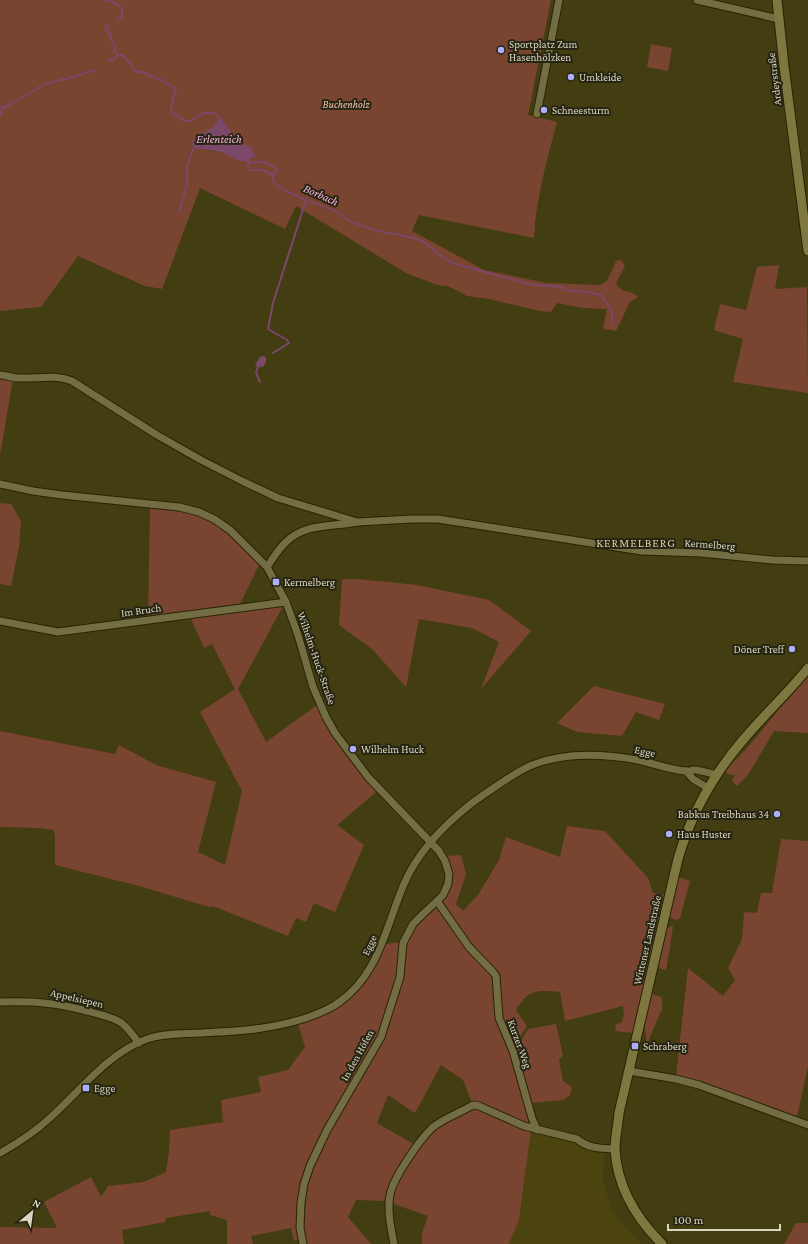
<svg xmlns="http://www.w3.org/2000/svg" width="808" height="1244" viewBox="0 0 808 1244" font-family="'Crimson Pro',serif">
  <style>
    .built { fill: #4b440f }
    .green { fill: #794531; fill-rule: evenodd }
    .water { fill: #7b4869 }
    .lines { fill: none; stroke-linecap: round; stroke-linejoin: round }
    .stream { stroke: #7b4869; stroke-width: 2 }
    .minor-casing { stroke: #282403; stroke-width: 9 }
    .secondary-casing { stroke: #282403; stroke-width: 11 }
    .minor { stroke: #726d42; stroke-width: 7 }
    .secondary { stroke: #7e773f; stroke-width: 9 }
    .poi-dot { fill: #acaffb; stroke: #262412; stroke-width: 1.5 }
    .labels { text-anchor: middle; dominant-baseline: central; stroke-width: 4; stroke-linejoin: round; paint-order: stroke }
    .poi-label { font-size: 11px; fill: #d9d6bf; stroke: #262412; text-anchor: start }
    .street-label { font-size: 11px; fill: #d9d6bf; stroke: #262412 }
    .park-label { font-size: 11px; font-style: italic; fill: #fac4af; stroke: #262412 }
    .water-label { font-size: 12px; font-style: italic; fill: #f8b6df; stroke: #262412 }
    .neighbourhood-label { font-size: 12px; letter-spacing: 1px; fill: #d4cfa1; stroke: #262412 }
  </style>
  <rect width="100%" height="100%" fill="#433d12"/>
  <polygon class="built" points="531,1130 576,1142 583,1149 604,1153 603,1179 607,1195 613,1212 622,1224 641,1244 509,1244 519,1220"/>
  <g class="green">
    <path d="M 0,0 L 551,0 L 528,115 L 557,122 C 547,160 536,198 534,238 L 419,215 L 412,231 L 484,270 L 547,283 L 600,285 L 607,281 L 616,261 L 621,260 L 625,266 L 616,283 C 621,294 631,289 638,297 L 630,302 L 616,331 L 603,329 L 607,309 L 583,308 L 557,303 L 551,312 L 540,311 L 489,299 L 467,296 L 448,286 L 437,285 L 406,273 L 296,206 L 285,229 L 200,188 L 162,289 L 145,286 L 78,256 L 41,307 L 0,311 ZM 220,118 L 240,145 L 249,147 L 251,152 L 229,155 L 206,149 L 193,140 L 210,129 Z"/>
    <polygon points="651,44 672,48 668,71 647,67"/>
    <polygon points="779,265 775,289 807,287 808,393 733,382 743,339 714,330 720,304 746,310 757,267"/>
    <polygon points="0,376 13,379 0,455"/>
    <polygon points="0,503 11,504 21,521 19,547 11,586 0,584"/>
    <polygon points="150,506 179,509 198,514 229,531 260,563 240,604 148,618"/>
    <polygon points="342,579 358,579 417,585 489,600 531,631 481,689 499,642 472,628 419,619 406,687 372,649 339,625"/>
    <path d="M 283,606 L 238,689 L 266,742 L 317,705 C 329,736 354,767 376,792 L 337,825 L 364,845 L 335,912 L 314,903 L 306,922 L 296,918 L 288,936 L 213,906 L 209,907 L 139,886 L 55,865 L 55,838 L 54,830 L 39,828 L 0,827 L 0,731 L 115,754 L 119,745 L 156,765 L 216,782 L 198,852 L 225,865 L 242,791 L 200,712 L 235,689 L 212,644 L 204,648 L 190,617 Z"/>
    <polygon points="808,675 808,733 774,731 748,775 737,786 732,781 735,775 727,774 726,770 747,748"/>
    <polygon points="594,686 665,704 659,720 636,712 622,736 577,732 557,723"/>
    <path d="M 567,826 L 605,831 L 648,878 L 653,893 L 664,895 L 633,1033 L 615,1031 L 616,1024 L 621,1023 L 624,1015 L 623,1006 L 565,1021 L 560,992 C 536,990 529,989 516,1010 L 527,1026 L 513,1048 L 501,1019 L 494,977 L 497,1020 L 510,1053 L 533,1127 L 472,1103 L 463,1080 L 441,1065 L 415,1113 L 388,1095 L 377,1123 L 415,1145 L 388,1201 L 356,1200 L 348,1217 L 371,1244 L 306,1244 L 305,1237 L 294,1241 L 291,1228 L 251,1236 L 253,1244 L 227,1244 L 227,1220 L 210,1215 L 210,1211 L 166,1218 L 165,1222 L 122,1230 L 124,1244 L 0,1244 L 0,1227 L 57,1228 L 44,1202 L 91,1177 L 101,1197 L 108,1186 L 144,1182 L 166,1172 L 169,1152 L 170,1130 L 223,1122 L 221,1100 L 261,1092 L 258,1077 L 288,1070 L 305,1047 L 298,1024 C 309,1021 321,1017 330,1012 C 358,997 374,971 386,944 L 401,942 L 450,885 C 453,875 452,866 447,856 L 461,855 L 466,874 L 456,904 L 463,911 L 478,895 L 499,860 L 506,837 L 560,857 Z"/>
    <polygon points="781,839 808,841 808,1067 797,1116 676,1076 688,968 723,996 735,980 728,968 742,939 744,912 757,913 761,893 772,893"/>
    <polygon points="678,877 690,881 680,918 677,920 671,918 669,913"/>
    <polygon points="673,926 670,947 666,970 661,969 657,965 664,929"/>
    <polygon points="651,994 662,997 662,1009 647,1044 644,1022"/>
    <polygon points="556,1024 563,1055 559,1060 563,1081 572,1087 570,1095 563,1100 531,1103 515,1052 528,1029"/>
    <polygon points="475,1107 531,1130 519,1220 509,1244 422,1244 422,1233 428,1216 391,1203 392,1194 400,1177 418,1148 436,1128"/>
    <polygon points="796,1223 808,1223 808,1244 784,1244"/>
  </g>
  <g class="water">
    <path d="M 220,118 L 240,144 L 249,147 L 254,154 L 253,157 L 249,159 L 248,161 C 238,164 229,154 219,152 C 212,150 205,149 197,149 L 192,144 L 193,140 L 210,129 Z"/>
    <polygon points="263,356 266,357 266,362 263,367 258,367 255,365 260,357"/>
  </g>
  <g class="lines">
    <g class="stream">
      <polyline points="106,0 117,4 122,9 122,16 117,20"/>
      <path d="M 109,25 L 106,28 L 107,32 L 110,33 L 111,40 L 114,43 L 115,52 L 118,55 L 123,55 L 136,72 L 143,72 L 154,78 L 160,79 L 174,88 L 176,92 C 172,99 170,106 172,114 L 178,115 L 184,121 L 191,121 L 203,113 L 214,113 L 220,118 L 240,145 L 249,147 L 254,154 L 254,156"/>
      <polyline points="109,61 116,58 118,55"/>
      <polyline points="0,107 7,106"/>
      <polyline points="0,115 2,110 7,106 45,84 73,77 95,70"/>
      <path d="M 250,158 L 248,161 L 251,163 C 263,159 266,163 277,169 L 272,179 C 276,192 326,206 339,213 C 342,215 344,217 346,219 C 354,224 366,227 375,230 C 390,235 411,234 425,243 C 435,250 440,257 452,263 L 528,284 L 561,287 L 566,290 L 587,292 L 601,295 C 609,307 614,309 612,325"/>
      <polyline points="248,161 248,166 251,170 263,170 274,176"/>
      <polyline points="179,213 187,184 187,166 194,147"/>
      <polyline points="273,353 289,343 287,340 268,329 273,303 306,200"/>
      <polyline points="258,367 256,373 260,382"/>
    </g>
    <defs>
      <g id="minor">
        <polyline points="697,0 779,19"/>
        <polyline points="537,114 559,0"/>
        <path d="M 0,375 C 6,375 12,378 18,378 C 37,379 54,374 72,381 L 157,435 L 201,460 L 242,481 L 278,498 L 357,522 L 412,519 L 438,519 L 642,551 L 701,553 L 772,560 L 808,561"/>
        <polyline points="0,484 33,491 62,495 179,507 199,512 214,519 230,530 267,567"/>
        <polyline points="0,621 58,632 286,602"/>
        <polyline points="686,771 693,779 708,788"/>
        <polyline points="437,901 469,947 493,972 496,976 499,1018 513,1051 532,1118 537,1130"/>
        <path d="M 0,1002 C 34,1001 58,1003 91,1012 C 101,1015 112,1017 120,1022 C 128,1027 133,1036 139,1043"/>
        <polyline points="629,1071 676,1079 699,1085 808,1125"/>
        <path d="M 0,1153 C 18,1143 36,1131 51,1117 C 81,1090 108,1053 147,1039 C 164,1033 183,1034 200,1033 C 239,1031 268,1030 306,1018 C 317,1014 329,1010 338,1003 C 379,975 386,926 404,884 C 418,851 444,825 472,803 C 491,790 511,774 532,765 C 565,752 604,754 638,760 C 653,763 670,770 686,771 C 692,772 688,770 694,770 C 701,770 709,773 716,775"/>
        <path d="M 303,1244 L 300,1228 L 301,1203 L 304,1184 L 310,1166 L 327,1130 L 381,1037 L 400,977 L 403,943 L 413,924 L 423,914 L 437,901 L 443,895 L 448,884 L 449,874 L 445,861 L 439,851 L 368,777 L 335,733 L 326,717 L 313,687 L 298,635 L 286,602 L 267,567 C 273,559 278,549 286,542 C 305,523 332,527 357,522"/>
        <path d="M 394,1244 C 391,1229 387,1210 390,1195 C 393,1178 420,1139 433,1127 C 443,1119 459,1113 471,1106 L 475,1105 L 479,1106 L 524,1126 L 577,1139 C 589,1149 601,1148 615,1149"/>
      </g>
      <g id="secondary">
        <polyline points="777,0 784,66 808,251"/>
        <path d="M 662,1244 C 636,1218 617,1187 615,1149 C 615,1138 618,1125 619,1113 L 678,859 C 691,814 713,775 743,740 C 764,715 788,693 808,668"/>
      </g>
    </defs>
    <use href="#minor" class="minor-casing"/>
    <use href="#secondary" class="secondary-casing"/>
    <use href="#minor" class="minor"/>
    <use href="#secondary" class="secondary"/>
  </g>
  <g class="poi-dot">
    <circle cx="501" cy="50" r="4"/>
    <circle cx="571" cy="77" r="4"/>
    <circle cx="544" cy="110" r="4"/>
    <rect x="272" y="578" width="8" height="8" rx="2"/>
    <circle cx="792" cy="649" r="4"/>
    <circle cx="353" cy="749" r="4"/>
    <circle cx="777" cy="814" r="4"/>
    <circle cx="669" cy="834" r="4"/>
    <rect x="631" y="1042" width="8" height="8" rx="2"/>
    <rect x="82" y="1084" width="8" height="8" rx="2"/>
  </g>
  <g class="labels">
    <g class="poi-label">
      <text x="509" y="44">Sportplatz Zum<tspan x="509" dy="13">Hasenhölzken</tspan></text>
      <text x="579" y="77">Umkleide</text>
      <text x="552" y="110">Schneesturm</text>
      <text x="284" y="582">Kermelberg</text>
      <text x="784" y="649" text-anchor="end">Döner Treff</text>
      <text x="361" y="749">Wilhelm Huck</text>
      <text x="769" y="814" text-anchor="end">Babkus Treibhaus 34</text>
      <text x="677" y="834">Haus Huster</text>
      <text x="643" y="1046">Schraberg</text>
      <text x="94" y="1088">Egge</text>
    </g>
    <g class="street-label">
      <text transform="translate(774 79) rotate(-97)">Ardeystraße</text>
      <text transform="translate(710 544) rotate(4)">Kermelberg</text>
      <text transform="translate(141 610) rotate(-8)">Im Bruch</text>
      <text transform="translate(317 658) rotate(71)">Wilhelm-Huck-Straße</text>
      <text transform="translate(645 751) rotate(12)">Egge</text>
      <text transform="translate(647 940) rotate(-77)">Wittener Landstraße</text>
      <text transform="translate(369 945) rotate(-65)">Egge</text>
      <text transform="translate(77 998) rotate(13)">Appelsiepen</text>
      <text transform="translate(520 1044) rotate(70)">Kurzer Weg</text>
      <text transform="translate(357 1055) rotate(-61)">In den Höfen</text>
    </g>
    <g class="park-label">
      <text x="346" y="104">Buchenholz</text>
    </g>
    <g class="water-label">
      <text x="219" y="139">Erlenteich</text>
      <text transform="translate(321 195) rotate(24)">Borbach</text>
    </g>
    <g class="neighbourhood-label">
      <text x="636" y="543">KERMELBERG</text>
    </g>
  </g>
  <g transform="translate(32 1212) rotate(29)" stroke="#262412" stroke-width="3" paint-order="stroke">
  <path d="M0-3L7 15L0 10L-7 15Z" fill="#d9d6bf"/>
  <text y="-6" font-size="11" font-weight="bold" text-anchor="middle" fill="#d9d6bf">N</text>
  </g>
  <path d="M668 1224v6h112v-6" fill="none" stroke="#d9d6bf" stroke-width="2"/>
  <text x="674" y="1224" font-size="12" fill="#d9d6bf" stroke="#262412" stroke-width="3" paint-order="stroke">100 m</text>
</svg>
